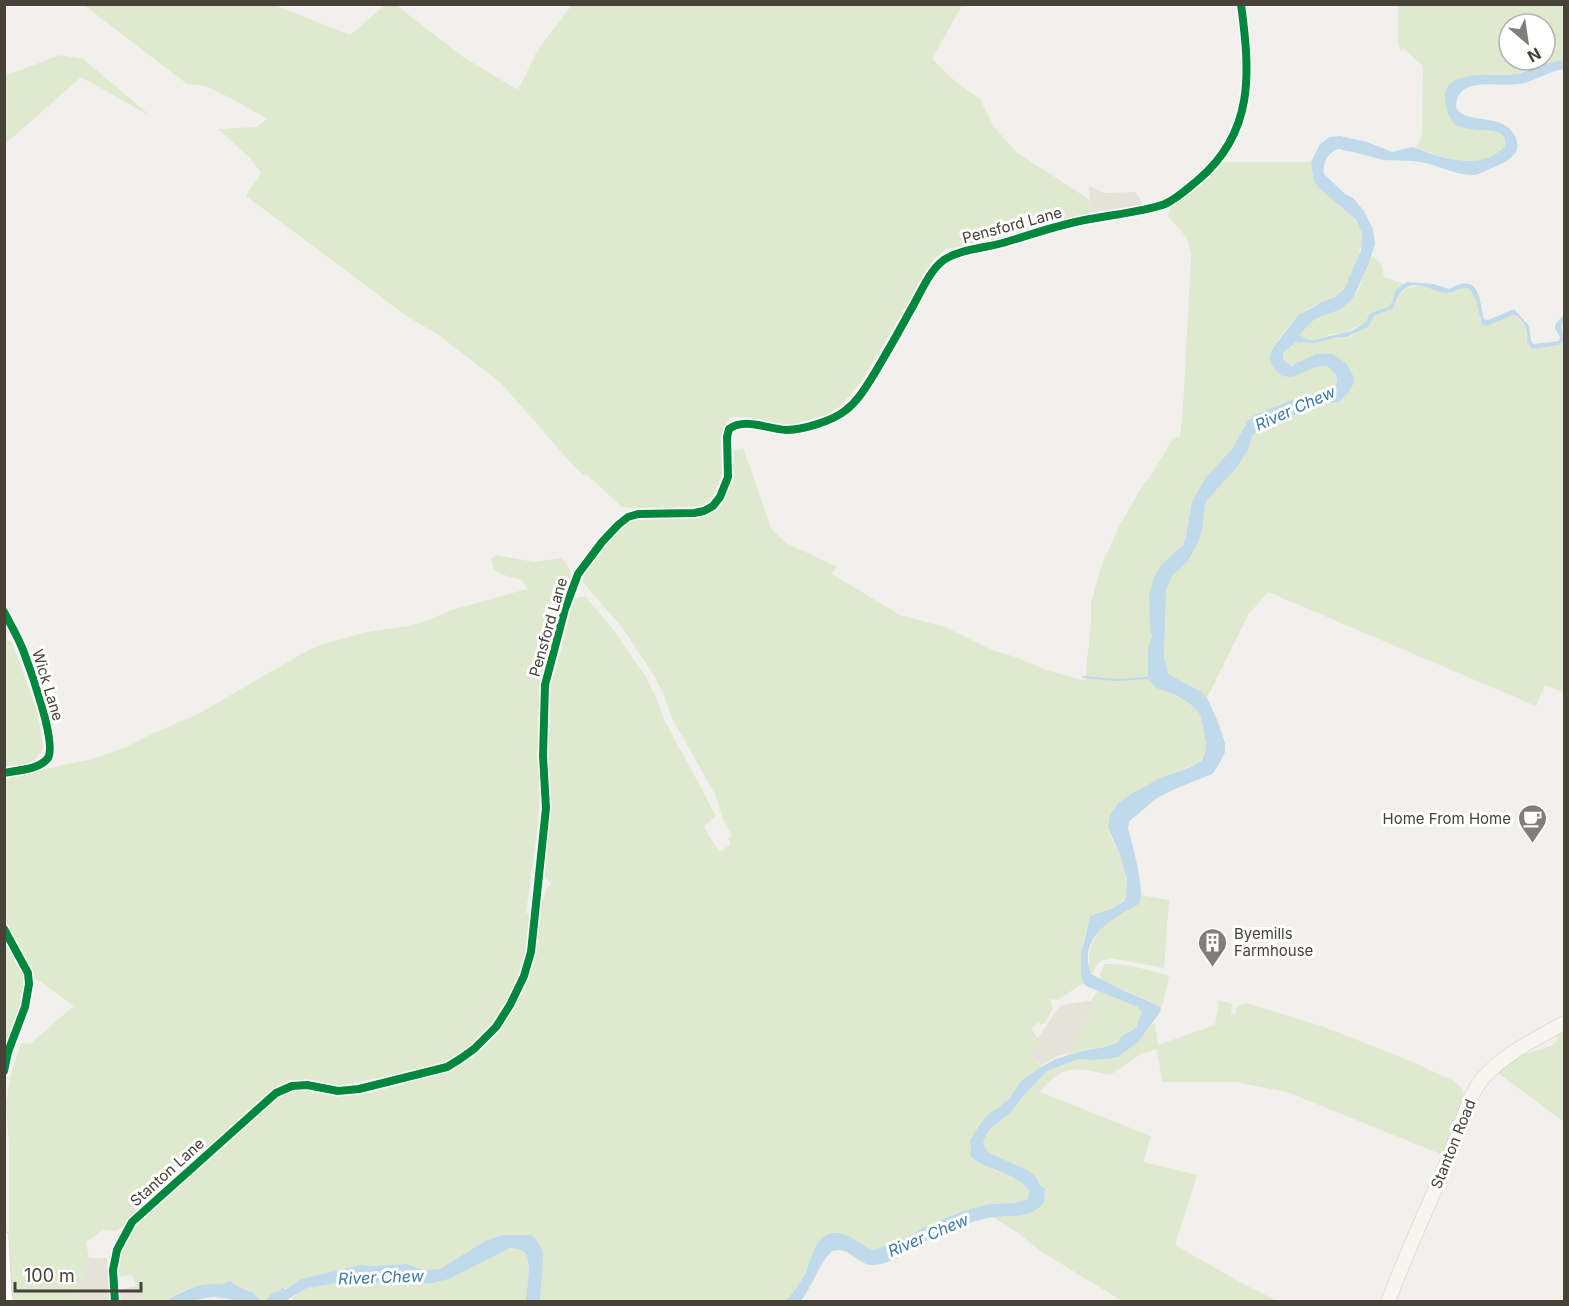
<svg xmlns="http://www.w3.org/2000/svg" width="1569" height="1306" viewBox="0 0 1569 1306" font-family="Inter,sans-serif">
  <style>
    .residential { fill: #e5e2da }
    .green { fill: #dee9ce; fill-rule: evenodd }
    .water { fill: #c0d9eb }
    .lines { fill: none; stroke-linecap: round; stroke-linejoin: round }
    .stream { stroke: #c0d9eb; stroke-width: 2 }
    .minor-casing { stroke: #cfcdca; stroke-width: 10 }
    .secondary-casing { stroke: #d0cdc3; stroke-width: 15 }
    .minor { stroke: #fdfdfc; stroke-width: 9 }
    .secondary { stroke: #f6f5f0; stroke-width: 14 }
    .cycleway-casing { stroke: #fff; stroke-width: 11 }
    .cycleway { stroke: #00873e; stroke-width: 8 }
    .labels { text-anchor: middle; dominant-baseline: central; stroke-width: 6; stroke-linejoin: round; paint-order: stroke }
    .street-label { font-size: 15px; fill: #474138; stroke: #fff }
    .poi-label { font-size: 15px; fill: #474138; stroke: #fff; text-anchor: end }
    .water-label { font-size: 16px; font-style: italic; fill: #3a78aa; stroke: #fff }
  </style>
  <rect width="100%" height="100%" fill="#f1f0ec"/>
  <g class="residential">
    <polygon points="1089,186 1105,193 1136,192 1143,205 1091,215"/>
    <polygon points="1095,1000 1082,1032 1067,1054 1059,1055 1041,1065 1030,1052 1041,1043 1038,1038 1058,1008 1063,1005"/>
    <polygon points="89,1258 107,1258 110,1292 137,1286 142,1301 74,1302"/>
  </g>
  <g class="green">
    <polygon points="84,5 274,5 350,35 384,6 396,5 463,57 518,90 537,51 572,5 962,5 932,59 956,82 980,99 994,127 1016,152 1090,200 1091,215 1048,224 1004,238 946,249 934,259 863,379 841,406 826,415 789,425 769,423 743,417 730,417 721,436 722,474 713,496 703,505 693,507 631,508 622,507 586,474 584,476 572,464 501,383 436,333 408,317 246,196 261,173 250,158 218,129 257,127 267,119 233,99 206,86 187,84"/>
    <path d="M 1398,5 L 1564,5 L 1564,60 L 1540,65 L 1516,74 L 1479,75 L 1462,78 L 1446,109 L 1481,130 L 1496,131 L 1503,136 L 1506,144 C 1491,168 1456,162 1434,154 C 1428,151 1422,152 1416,148 L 1422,135 L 1423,66 L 1403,48 L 1401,52 L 1398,44 ZM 1509,24 L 1545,24 L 1545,60 L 1509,60 Z"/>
    <polygon points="60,55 83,59 152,117 81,77 5,144 5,76"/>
    <path d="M 1228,162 L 1311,162 L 1312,166 C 1318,176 1324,188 1331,198 C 1339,208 1353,214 1360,227 C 1366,241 1353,280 1343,291 C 1335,299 1327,298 1319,303 C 1312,307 1305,310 1299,315 C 1291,320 1273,346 1270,355 L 1273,367 L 1313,368 L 1323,366 L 1328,367 L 1333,372 L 1337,380 L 1334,386 L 1328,390 L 1305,397 L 1291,400 L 1277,405 L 1245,424 L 1233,448 L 1206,477 L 1192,501 L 1185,541 L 1178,551 L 1167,559 L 1149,599 L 1152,636 L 1148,648 L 1148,676 L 1156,688 L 1176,695 L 1189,703 L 1199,713 L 1201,718 L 1206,743 L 1205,753 L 1204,757 L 1196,764 L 1158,779 L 1131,794 L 1117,804 L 1114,808 L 1108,828 C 1110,837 1115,845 1119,853 C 1125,865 1128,881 1126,894 C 1124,903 1114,908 1106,911 C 1103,911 1099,911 1097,913 C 1081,923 1080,966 1083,983 L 1058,1000 L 1050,999 L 1053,1008 L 1045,1023 L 1040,1024 L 1038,1022 L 1031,1029 L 1042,1043 L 1031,1052 L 1041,1067 L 1022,1080 L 1008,1100 L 1002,1104 L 1000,1108 C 985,1113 977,1131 970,1144 L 972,1148 L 990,1168 L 1005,1174 L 1024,1184 L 1029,1190 L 1028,1199 L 1015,1203 L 989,1204 L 964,1211 L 940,1220 L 935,1223 L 922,1228 L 916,1233 L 885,1246 L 873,1250 L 850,1238 L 827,1235 C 815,1245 812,1254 807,1268 C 802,1280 794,1291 786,1301 L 540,1301 L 541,1271 L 543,1262 L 527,1235 L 507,1235 L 485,1241 L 440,1269 L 423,1270 L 406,1264 L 371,1266 L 360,1265 L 301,1279 L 288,1288 L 281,1288 L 280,1291 L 267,1298 L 265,1301 L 260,1301 L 253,1292 L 244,1290 L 230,1281 L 224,1285 L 199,1285 L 184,1290 L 165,1301 L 142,1301 L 132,1275 L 117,1277 C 112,1258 124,1239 133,1222 L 277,1094 L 292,1087 L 359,1091 L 370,1093 L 410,1082 L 398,1074 L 339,1086 L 307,1080 L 292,1080 L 278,1085 L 256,1107 L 131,1221 L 116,1231 L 103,1230 L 86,1242 L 89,1258 L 74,1301 L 13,1301 L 10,1294 L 9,1219 L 9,1143 L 6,1106 L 9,1083 L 15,1061 L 22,1043 L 30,1044 L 74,1006 L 40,981 L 33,978 L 31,972 L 5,923 L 4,777 L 93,759 L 126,747 L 152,734 L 200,713 L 286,663 L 309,650 L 323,644 L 367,632 L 409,626 L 424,622 L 452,610 L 527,589 L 522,580 L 509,577 L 494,570 L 491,559 L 496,555 L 534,562 L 561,558 L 569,568 L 571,577 L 550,640 L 541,685 L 539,817 L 526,913 L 538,914 L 547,889 L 551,883 L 542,874 L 550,689 L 564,639 L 572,599 L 585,596 L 615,632 L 645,676 L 655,696 L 665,721 L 716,816 L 704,826 L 708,835 L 720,852 L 731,844 L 728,839 L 732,836 L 723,819 L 715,794 L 672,718 L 663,693 L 652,672 L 622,627 L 585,585 L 582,580 L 582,576 L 623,525 L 629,521 C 662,516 715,529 729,488 C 733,476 733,462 734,450 L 743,448 L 772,530 L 786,543 L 837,567 L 832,574 L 900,615 L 945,627 L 992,650 L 1018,658 L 1046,670 L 1085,681 L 1091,623 L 1091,603 L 1102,564 L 1120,524 L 1145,482 L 1151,476 L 1171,441 L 1180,436 L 1183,409 L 1191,256 C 1188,233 1182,233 1168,216 L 1169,210 L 1173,203 L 1219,163 Z"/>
    <path d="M 1372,256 L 1381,264 L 1384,277 L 1404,284 C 1392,291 1396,301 1388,307 C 1377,316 1376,303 1366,322 L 1345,333 L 1333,334 L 1313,340 L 1306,339 L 1299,335 L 1315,319 L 1346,305 L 1353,298 L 1359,288 Z"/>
    <path d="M 1415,286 C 1427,286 1435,292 1445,293 C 1455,293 1459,286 1470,289 L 1476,301 L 1482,325 L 1483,326 L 1513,315 L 1516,315 L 1525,327 L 1528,345 L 1533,349 L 1559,345 L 1562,343 L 1564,337 L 1561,324 L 1564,321 L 1564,693 L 1545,685 L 1536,706 L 1268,592 L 1248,615 L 1207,698 L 1199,690 L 1168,675 L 1164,655 L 1166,590 L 1172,576 L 1192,555 L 1199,540 L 1205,505 L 1208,499 L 1237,467 L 1249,448 L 1252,436 L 1257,431 L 1272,422 L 1303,412 L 1318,405 L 1335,403 L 1341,400 L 1348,393 L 1354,383 L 1354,377 L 1347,364 L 1309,357 L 1294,365 L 1289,365 L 1283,359 C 1286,331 1330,343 1349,337 C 1360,333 1369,326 1374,316 C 1380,313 1386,313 1392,308 C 1403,299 1393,291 1415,286 Z"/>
    <polygon points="5,639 12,642 38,714 43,749 31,763 5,768"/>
    <path d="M 1140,895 L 1169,900 L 1164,968 L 1111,958 C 1100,960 1095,965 1092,975 C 1089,971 1089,968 1089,962 C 1088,932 1114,916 1139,904 L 1141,900 Z"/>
    <path d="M 5,937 C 10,947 23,966 24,975 C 28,996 12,1030 5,1049 Z"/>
    <path d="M 1105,964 C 1127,963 1148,970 1169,976 L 1162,1007 L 1101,980 L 1100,973 Z"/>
    <polygon points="1097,990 1138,1007 1142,1012 1136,1028 1122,1036 1117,1043 1105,1047 1084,1050 1066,1056 1082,1032 1095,1001 1092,1000"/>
    <path d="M 1219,1000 L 1232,1004 L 1231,1013 L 1235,1014 L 1237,1007 L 1246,1003 L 1324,1027 L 1410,1061 L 1454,1081 L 1462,1089 L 1465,1097 L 1443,1155 L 1287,1092 L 1235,1082 L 1162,1082 L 1157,1049 L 1141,1054 L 1110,1075 C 1076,1068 1064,1063 1040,1092 L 1151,1136 L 1143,1162 L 1197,1175 L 1175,1245 L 1243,1284 L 1277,1301 L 1122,1301 L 1039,1250 L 1018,1233 L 993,1217 L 1026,1215 L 1044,1203 L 1045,1191 C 1041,1186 1038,1180 1033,1176 C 1020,1164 1003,1161 989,1153 L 985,1148 L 982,1141 L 990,1129 L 1011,1112 L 1025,1094 L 1047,1071 L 1078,1059 L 1091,1060 L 1114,1059 L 1138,1042 L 1151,1025 L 1155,1023 L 1158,1045 L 1215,1025 Z"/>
    <polygon points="1564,1031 1564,1122 1498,1073 1519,1056 1548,1047 1556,1043 1557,1036"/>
    <path d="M 510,1248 C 515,1248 521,1249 524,1252 C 533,1260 526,1290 526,1301 L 294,1302 L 292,1298 L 307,1288 L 343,1282 L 359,1281 L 405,1285 L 433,1283 L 449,1279 Z"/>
  </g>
  <g class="water">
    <path d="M 1564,60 L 1564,69 C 1550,71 1538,79 1524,83 C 1502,89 1457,73 1456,107 C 1464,126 1502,111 1515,136 C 1524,155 1505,162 1492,168 C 1486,170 1481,174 1475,175 C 1456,176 1439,165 1421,162 C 1409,160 1396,161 1384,160 C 1375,158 1366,155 1357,153 C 1351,151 1345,151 1339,149 C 1328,151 1322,164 1324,174 L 1345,194 L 1353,198 L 1364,211 L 1373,229 L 1375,244 L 1369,263 L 1353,298 L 1341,309 L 1315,319 L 1299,335 L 1306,339 L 1313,340 L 1352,331 L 1366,322 L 1369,315 L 1373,312 L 1388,307 L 1392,302 L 1396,289 L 1407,282 L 1433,284 L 1449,289 C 1479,272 1479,297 1484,319 L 1488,320 L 1514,309 L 1529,326 L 1531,340 L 1533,344 L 1559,341 L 1560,337 L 1555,329 L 1555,325 L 1564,314 L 1564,321 L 1561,325 L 1564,341 L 1559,345 L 1533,349 C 1524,343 1529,338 1526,329 C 1524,323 1520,319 1516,315 L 1513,315 L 1486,326 L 1482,325 L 1476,301 L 1470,289 C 1460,286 1456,292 1447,293 C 1433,294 1416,276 1401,292 C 1397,297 1396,304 1392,309 L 1374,316 L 1368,327 L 1347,337 L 1335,338 L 1316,343 L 1296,342 L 1284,352 L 1283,359 L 1291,366 L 1316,354 L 1333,354 L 1347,364 L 1354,377 L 1354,383 L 1348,393 L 1339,402 L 1318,405 L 1303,412 L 1272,422 L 1257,431 L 1252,436 L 1249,448 L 1237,467 L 1208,499 L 1205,505 L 1202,531 L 1196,547 L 1187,562 L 1172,576 L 1166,590 L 1164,655 L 1168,674 L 1202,692 L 1207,698 L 1218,722 L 1225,743 L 1225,752 L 1218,766 L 1212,774 L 1175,789 L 1157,798 L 1132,819 L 1129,822 L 1128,828 C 1132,844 1146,891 1139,904 C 1112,918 1077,938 1091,974 L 1116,987 L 1161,1007 L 1160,1012 L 1138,1042 L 1118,1057 L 1110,1059 L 1091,1060 L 1078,1059 L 1047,1071 L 1025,1094 L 1011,1112 L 990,1129 L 983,1141 L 985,1148 L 989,1153 L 1027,1170 L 1035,1176 L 1040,1185 L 1045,1189 L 1044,1203 C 1028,1219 1018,1215 997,1217 C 988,1217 979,1220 970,1223 C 958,1227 943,1231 931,1237 C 914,1247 894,1264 873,1265 C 857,1265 849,1245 832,1251 C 818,1265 813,1285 801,1301 L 786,1301 C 794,1291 802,1281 807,1269 C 812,1255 818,1230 839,1233 C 850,1235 862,1245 873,1250 L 885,1246 L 916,1233 L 922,1228 L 935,1223 L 940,1220 L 964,1211 L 989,1204 L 1015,1203 L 1028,1199 L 1029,1190 C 1019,1178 1003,1173 989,1167 C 983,1165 977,1161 971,1157 L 970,1153 L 971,1148 L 970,1141 C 976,1130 987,1112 999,1108 L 1002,1104 L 1008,1100 L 1022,1080 L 1041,1067 L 1056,1059 L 1082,1051 L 1105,1047 L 1117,1043 L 1122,1036 L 1136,1028 L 1142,1012 L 1138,1007 L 1086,986 L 1083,983 L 1081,974 L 1081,953 L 1090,917 L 1097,913 L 1109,910 L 1120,904 L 1124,901 L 1126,895 L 1127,879 L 1124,869 L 1121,857 L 1108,828 L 1110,815 L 1117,804 L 1131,794 L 1158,779 L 1193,766 L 1202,760 L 1205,753 L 1206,743 L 1201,718 L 1199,713 L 1189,703 L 1176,695 L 1156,688 L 1148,678 L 1148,648 L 1152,636 L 1150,629 L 1149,594 L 1155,575 L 1161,565 L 1183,545 L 1186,536 L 1192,501 L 1206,477 L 1233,448 L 1247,421 L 1255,415 L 1291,400 L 1305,397 L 1328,390 L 1334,386 L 1337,382 L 1336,376 L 1333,372 L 1328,367 L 1323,366 L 1313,368 L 1292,377 L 1282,376 L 1273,367 L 1269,358 L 1273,348 L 1298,315 L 1314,307 L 1321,302 L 1335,297 L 1345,288 L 1361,250 L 1362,233 L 1356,220 L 1319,188 L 1314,181 L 1311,162 L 1320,144 L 1330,137 L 1340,136 L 1367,142 L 1392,152 L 1412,147 C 1439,157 1481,173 1505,146 C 1507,129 1491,131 1479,130 C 1471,129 1462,128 1454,124 C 1449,116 1445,107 1445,98 C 1444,67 1497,77 1516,74 C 1523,73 1530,69 1538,66 C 1546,63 1555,62 1564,60 Z"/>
    <path d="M 503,1235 L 531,1235 L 536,1239 L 541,1247 L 543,1257 L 540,1301 L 526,1301 C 526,1290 533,1260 524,1252 C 521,1249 515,1248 510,1248 L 449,1279 L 433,1283 L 405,1285 L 359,1281 L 343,1282 L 307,1288 L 285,1301 L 265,1301 L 272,1293 L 280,1291 L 281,1288 L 283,1288 L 286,1289 L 288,1288 L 301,1279 L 360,1265 L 371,1266 L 406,1264 L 423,1270 L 440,1269 L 485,1241 Z"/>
    <path d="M 230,1281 L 244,1290 L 253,1292 L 260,1301 L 232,1301 L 231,1299 L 213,1297 L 189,1301 L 165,1301 C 177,1295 188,1288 201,1285 C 212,1283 221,1286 230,1281 Z"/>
  </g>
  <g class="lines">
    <polyline class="stream" points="1083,677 1116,680 1149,678"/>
    <defs>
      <g id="minor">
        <path d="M 4,612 C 11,625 18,637 23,650 C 30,668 57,743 48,758 C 39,770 18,770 4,773"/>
        <polyline points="4,929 28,973 29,984 25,1007 8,1052 4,1071"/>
        <polyline points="4,1236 7,1293 9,1302"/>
        <path d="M 115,1302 L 113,1270 L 117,1250 L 132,1222 L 276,1093 L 292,1086 L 307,1085 L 338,1091 L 359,1089 L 447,1067 L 460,1059 L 474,1049 L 496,1027 L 510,1005 L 524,976 L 531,952 L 546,808 L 543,756 L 545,685 L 565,609 L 578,574 L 602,542 L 618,525 L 628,517 L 638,514 L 694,513 L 704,511 L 713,506 L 720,497 L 728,477 L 727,437 L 729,429 C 745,417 767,429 786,430 C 802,430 833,421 846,410 C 859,400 867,385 876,371 C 889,349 902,326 914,304 C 923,288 932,265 949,257 C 966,248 987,248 1006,242 C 1030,235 1055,226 1080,221 C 1106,215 1140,213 1165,204 C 1178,198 1187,189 1198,180 C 1255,132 1250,72 1241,4"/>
      </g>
      <path id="secondary" d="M 1388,1302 C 1408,1248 1433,1197 1454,1144 C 1463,1122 1468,1095 1484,1077 C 1506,1053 1537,1038 1564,1023"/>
    </defs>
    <use href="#minor" class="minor-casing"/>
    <use href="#secondary" class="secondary-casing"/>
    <use href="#minor" class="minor"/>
    <use href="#secondary" class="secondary"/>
    <defs>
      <g id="cycleway">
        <path d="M 4,612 C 11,625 18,637 23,650 C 30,668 57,743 48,758 C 39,770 18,770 4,773"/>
        <polyline points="4,929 28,973 29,984 25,1007 8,1052 4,1071"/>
        <path d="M 115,1302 L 113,1270 L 117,1250 L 132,1222 L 276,1093 L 292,1086 L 307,1085 L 338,1091 L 359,1089 L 447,1067 L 460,1059 L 474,1049 L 496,1027 L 510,1005 L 524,976 L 531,952 L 546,808 L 543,756 L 545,685 L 565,609 L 578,574 L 602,542 L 618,525 L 628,517 L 638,514 L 694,513 L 704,511 L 713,506 L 720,497 L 728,477 L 727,437 L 729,429 C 745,417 767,429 786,430 C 802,430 833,421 846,410 C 859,400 867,385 876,371 C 889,349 902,326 914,304 C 923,288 932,265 949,257 C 966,248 987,248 1006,242 C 1030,235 1055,226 1080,221 C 1106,215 1140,213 1165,204 C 1178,198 1187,189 1198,180 C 1255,132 1250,72 1241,4"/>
      </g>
    </defs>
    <use href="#cycleway" class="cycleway-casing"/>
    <use href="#cycleway" class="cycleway"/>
  </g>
  <defs>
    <symbol id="cafe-pin" viewBox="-11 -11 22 30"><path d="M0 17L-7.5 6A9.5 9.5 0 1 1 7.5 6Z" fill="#827e77" stroke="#fff"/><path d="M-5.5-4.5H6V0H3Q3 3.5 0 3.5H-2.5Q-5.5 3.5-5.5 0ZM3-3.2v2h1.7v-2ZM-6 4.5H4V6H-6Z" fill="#fff"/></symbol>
    <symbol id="building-pin" viewBox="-11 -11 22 30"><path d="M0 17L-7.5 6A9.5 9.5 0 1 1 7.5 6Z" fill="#827e77" stroke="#fff"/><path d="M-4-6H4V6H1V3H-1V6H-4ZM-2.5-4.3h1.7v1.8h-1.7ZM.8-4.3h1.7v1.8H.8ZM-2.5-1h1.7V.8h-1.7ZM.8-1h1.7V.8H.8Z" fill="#fff"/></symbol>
  </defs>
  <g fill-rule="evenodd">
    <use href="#cafe-pin" x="1516" y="802" width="33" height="45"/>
    <use href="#building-pin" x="1196" y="926" width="33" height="45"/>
  </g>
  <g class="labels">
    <g class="street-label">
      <text transform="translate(1012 225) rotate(-15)">Pensford Lane</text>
      <text transform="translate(548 627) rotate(-74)">Pensford Lane</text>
      <text transform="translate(48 685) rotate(73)">Wick Lane</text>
      <text transform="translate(1453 1144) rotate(-68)">Stanton Road</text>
      <text transform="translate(167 1172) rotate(-42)">Stanton Lane</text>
    </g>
    <g class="poi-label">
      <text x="1511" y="818">Home From Home</text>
      <text x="1234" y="933" text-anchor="start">Byemills<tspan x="1234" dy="17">Farmhouse</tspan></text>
    </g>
    <g class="water-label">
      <text transform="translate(1295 408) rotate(-24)">River Chew</text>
      <text transform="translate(928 1235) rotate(-23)">River Chew</text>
      <text transform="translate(381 1277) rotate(-2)">River Chew</text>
    </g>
  </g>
  <rect width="1569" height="1306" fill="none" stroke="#474138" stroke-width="12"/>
  <g transform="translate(1527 42) rotate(151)"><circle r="28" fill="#ffffff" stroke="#b5b3af" stroke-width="1.5"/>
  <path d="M0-4.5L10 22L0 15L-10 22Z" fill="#827e77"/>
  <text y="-9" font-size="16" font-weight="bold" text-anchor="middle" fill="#474138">N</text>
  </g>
  <path d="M15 1282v9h126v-9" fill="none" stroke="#474138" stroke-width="3"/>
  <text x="24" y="1282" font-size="18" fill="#474138" stroke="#ffffff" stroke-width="4.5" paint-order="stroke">100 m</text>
</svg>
